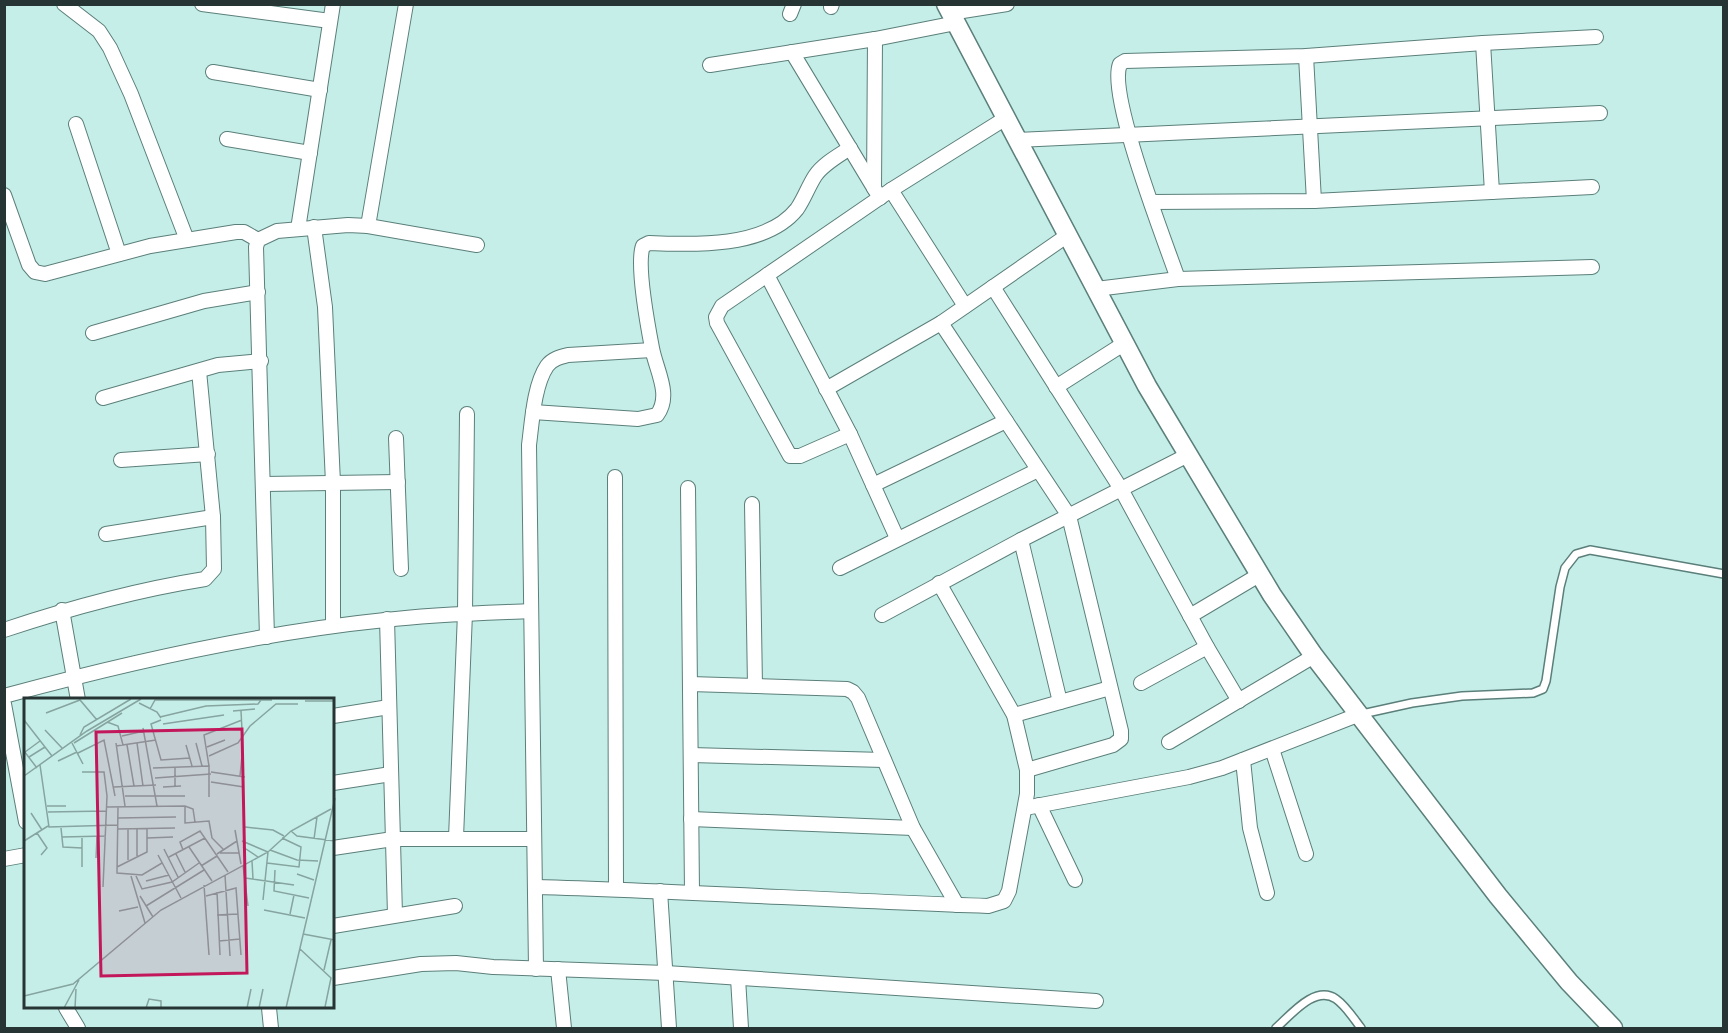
<svg xmlns="http://www.w3.org/2000/svg" width="1728" height="1033" viewBox="0 0 1728 1033" font-family="'Titillium Web',sans-serif">
  <style>
    .lines { fill: none; stroke-linecap: round; stroke-linejoin: round }
    .service-casing { stroke: #5b7f7a; stroke-width: 10 }
    .minor-casing { stroke: #5b7f7a; stroke-width: 16 }
    .secondary-casing { stroke: #5b7f7a; stroke-width: 21 }
    .service { stroke: #fff; stroke-width: 7 }
    .minor { stroke: #fff; stroke-width: 14 }
    .secondary { stroke: #fff; stroke-width: 18 }
    .inset-road { fill: none; stroke: #86a4a0; stroke-width: 1.5 }
    .view { fill: #c2185b; fill-opacity: 0.15; stroke: #c2185b; stroke-width: 3 }
    .inset-edge { fill: none; stroke: #263533; stroke-width: 3 }
  </style>
  <rect width="100%" height="100%" fill="#c6eee8"/>
  <g class="lines">
    <defs>
      <g id="service">
        <polyline points="1362,714 1412,703 1462,696 1533,693 1543,689 1546,681 1560,587 1565,568 1576,554 1590,550 1724,574"/>
        <path d="M 1276,1028 C 1290,1016 1315,984 1336,999 C 1346,1006 1354,1019 1361,1028"/>
      </g>
      <g id="minor">
        <polyline points="64,4 99,31 110,48 131,94 187,240"/>
        <polyline points="202,4 330,21"/>
        <polyline points="831,7 832,4"/>
        <polyline points="950,13 1007,4"/>
        <polyline points="790,14 794,4"/>
        <polyline points="1483,43 1492,192"/>
        <polyline points="792,52 880,198"/>
        <polyline points="1306,56 1314,201"/>
        <polyline points="710,65 875,39 956,23"/>
        <polyline points="213,72 320,90"/>
        <polyline points="76,124 119,254"/>
        <polyline points="227,139 310,153"/>
        <polyline points="1017,140 1600,113"/>
        <polyline points="874,188 875,39"/>
        <polyline points="891,190 965,306"/>
        <polyline points="4,195 29,265 35,272 45,274 150,246 236,232 244,232 258,240"/>
        <polyline points="1151,202 1314,201 1592,187"/>
        <polyline points="368,226 406,4"/>
        <polyline points="314,227 325,307 333,483 333,626"/>
        <polyline points="298,229 333,4"/>
        <polyline points="767,275 850,434 897,538"/>
        <path d="M 1178,279 C 1165,241 1107,94 1120,64 L 1125,61 L 1306,56 L 1483,43 L 1596,37"/>
        <polyline points="993,287 1121,489 1207,647 1239,701"/>
        <polyline points="1096,289 1178,279 1592,267"/>
        <polyline points="941,323 1069,516 1121,731 1121,739 1113,745 1027,770"/>
        <polyline points="93,333 204,301 258,292"/>
        <polyline points="1056,387 1125,343"/>
        <polyline points="826,389 941,323 1068,235"/>
        <polyline points="103,398 218,365 261,361"/>
        <path d="M 533,412 L 638,419 L 657,415 C 672,395 656,370 652,348 C 648,327 636,264 643,246 L 649,243 C 694,245 766,248 797,209 C 804,199 808,187 815,176 C 823,164 838,156 850,148"/>
        <polyline points="850,434 800,456 790,456 717,323 716,317 722,306 891,190 1006,118"/>
        <polyline points="396,438 401,569"/>
        <polyline points="121,460 208,454"/>
        <polyline points="615,477 616,889"/>
        <polyline points="264,484 398,482"/>
        <polyline points="873,485 1006,421"/>
        <polyline points="688,488 692,892"/>
        <polyline points="752,504 755,686"/>
        <polyline points="106,534 213,517"/>
        <polyline points="1021,540 1060,702"/>
        <polyline points="840,568 1038,470"/>
        <polyline points="62,610 78,700"/>
        <polyline points="882,615 1021,540 1188,455"/>
        <polyline points="1190,616 1259,575"/>
        <polyline points="387,619 395,915"/>
        <path d="M 4,630 C 70,608 136,590 205,579 L 214,569 L 213,517 L 199,371"/>
        <polyline points="267,637 256,247 258,240 277,231 348,225 368,226 477,245"/>
        <polyline points="1141,683 1207,647"/>
        <polyline points="690,684 847,689 853,692 858,698 913,828 957,905"/>
        <path d="M 4,696 C 129,662 257,633 385,620 C 434,614 482,613 531,611"/>
        <polyline points="4,704 26,822"/>
        <polyline points="1014,715 1110,688"/>
        <polyline points="333,716 389,707"/>
        <polyline points="1169,742 1314,656"/>
        <polyline points="1272,749 1306,854"/>
        <polyline points="691,755 884,760"/>
        <polyline points="1243,760 1250,828 1267,893"/>
        <polyline points="333,783 391,774"/>
        <polyline points="1039,805 1075,880"/>
        <polyline points="1025,808 1189,777 1222,768 1360,714"/>
        <polyline points="691,819 913,828"/>
        <polyline points="456,838 465,613 467,414"/>
        <polyline points="333,848 393,839 534,839"/>
        <polyline points="4,859 26,855"/>
        <path d="M 535,887 C 686,891 837,901 988,906 L 1004,901 L 1009,891 L 1027,794 L 1027,770 L 1014,715 L 939,583"/>
        <polyline points="660,891 669,1028"/>
        <polyline points="333,926 455,906"/>
        <path d="M 536,969 L 529,445 C 532,422 534,385 547,366 C 552,359 560,357 568,355 L 652,350"/>
        <polyline points="558,969 564,1028"/>
        <polyline points="333,978 421,964 456,963 493,967 666,973 1096,1001"/>
        <polyline points="738,978 741,1028"/>
        <polyline points="66,1008 78,1028"/>
        <polyline points="269,1008 271,1028"/>
      </g>
      <polyline id="secondary" points="946,4 1147,386 1272,595 1314,656 1498,896 1569,982 1613,1028"/>
    </defs>
    <use href="#service" class="service-casing"/>
    <use href="#minor" class="minor-casing"/>
    <use href="#secondary" class="secondary-casing"/>
    <use href="#service" class="service"/>
    <use href="#minor" class="minor"/>
    <use href="#secondary" class="secondary"/>
  </g>
  <g transform="translate(24 698)">
    <rect width="310" height="310" fill="#c6eee8"/>
    <path class="inset-road" d="M 281,3 L 311,3M 115,5 L 133,14 L 137,20M 126,11 L 131,2 L 248,2M 209,13 L 231,11M 217,13 L 218,32M 22,15 L 56,2 L 73,22M 136,19 L 182,8 L 234,6 L 237,2M 0,22 L 28,58M 137,22 L 127,26 L 137,62 L 166,60M 83,24 L 94,28 L 99,47M 139,26 L 200,17M 119,30 L 133,108M 21,32 L 38,50M 56,37 L 60,29 L 107,1M 98,38 L 120,33M 48,45 L 59,66M 50,45 L 98,15M 92,45 L 101,108M 113,45 L 119,88M 172,45 L 178,68M 103,47 L 110,88M 162,47 L 168,68M 92,48 L 132,42M 183,49 L 201,42M 0,53 L 13,70M 1,54 L 16,43M 54,55 L 80,42 L 91,98M 185,58 L 214,45 L 226,28 L 252,6 L 274,6M 5,59 L 21,49M 34,63 L 53,54M 16,67 L 25,129 L 94,127M 185,68 L 180,37 L 218,22M 129,70 L 185,68 L 185,99M 151,70 L 151,89M 58,74 L 80,74 L 83,98 L 79,189M 187,74 L 221,79M 0,78 L 63,33 L 117,1M 216,78 L 218,58M 131,80 L 187,76M 187,84 L 220,89M 90,89 L 132,87M 139,89 L 157,88M 101,98 L 161,98M 23,108 L 42,108M 161,108 L 161,125 L 185,123 L 188,140 L 200,152M 83,109 L 161,108 L 169,111 L 171,124M 94,109 L 93,175 L 118,177 L 138,165M 24,114 L 83,113M 7,115 L 18,132M 94,120 L 152,119M 221,129 L 249,132 L 260,138M 37,130 L 39,149 L 58,150M 94,131 L 151,130M 211,132 L 217,166M 267,133 L 273,138 L 311,143M 13,135 L 23,150 L 17,157M 38,139 L 82,138M 123,140 L 149,139M 290,141 L 293,119M 0,143 L 24,128M 218,143 L 244,154 L 239,202M 165,149 L 188,183M 219,149 L 234,159M 140,151 L 154,179M 159,152 L 156,144 L 176,133 L 204,174M 246,152 L 273,162 L 294,163M 196,155 L 215,155M 152,156 L 161,174M 193,156 L 213,143M 134,157 L 157,200M 113,158 L 113,131M 145,159 L 181,140M 72,160 L 73,139M 104,162 L 104,131M 228,163 L 229,181M 243,165 L 275,169 L 277,149 L 258,140M 219,167 L 224,208M 177,168 L 193,158M 58,169 L 58,140M 93,169 L 123,154 L 123,130M 251,172 L 250,193 L 285,200M 273,176 L 290,182M 201,177 L 206,258M 107,178 L 121,225M 112,178 L 118,191 L 148,184 L 175,165M 221,180 L 270,187M 122,183 L 145,177M 180,187 L 185,257M 193,194 L 196,257M 116,198 L 129,219M 182,198 L 212,190 L 217,257M 122,208 L 180,172M 240,212 L 281,220M 95,213 L 114,209M 266,216 L 270,197M 193,217 L 214,216M 279,236 L 311,242M 195,243 L 216,241M 276,251 L 307,280 L 301,309M 300,272 L 307,242M 0,298 L 49,286 L 137,212 L 244,154 L 267,133 L 307,111M 40,310 L 55,282M 51,310 L 52,291M 122,310 L 125,301 L 137,303 L 137,310M 223,310 L 227,291M 235,310 L 239,291M 262,310 L 311,100"/>
    <path class="view" d="M 218,31 L 223,275 L 77,278 L 72,34 Z"/>
    <rect width="310" height="310" class="inset-edge"/>
  </g>
  <rect width="1728" height="1033" fill="none" stroke="#263533" stroke-width="12"/>
</svg>
